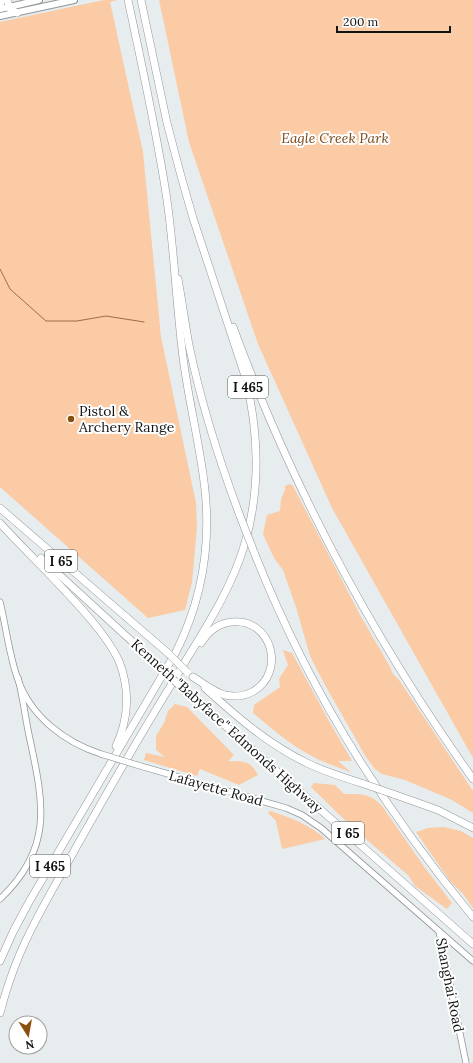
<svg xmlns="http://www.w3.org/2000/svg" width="473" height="1063" viewBox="0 0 473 1063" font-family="Lora,serif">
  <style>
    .green { fill: #facba4 }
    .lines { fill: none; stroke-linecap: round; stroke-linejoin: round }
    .stream { stroke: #9f6e41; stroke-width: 1 }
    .secondary-casing { stroke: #929698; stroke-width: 7 }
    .primary-casing { stroke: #929698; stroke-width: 8 }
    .highway-casing { stroke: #929698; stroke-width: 8 }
    .secondary { stroke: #fff; stroke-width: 5.5 }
    .primary { stroke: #fff; stroke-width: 6 }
    .highway { stroke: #fff; stroke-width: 7 }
    .secondary-bridge-casing { stroke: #929698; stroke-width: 7; stroke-linecap: butt }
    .highway-bridge-casing { stroke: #929698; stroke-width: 8; stroke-linecap: butt }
    .secondary-bridge { stroke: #fff; stroke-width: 5.5 }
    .highway-bridge { stroke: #fff; stroke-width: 7 }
    .poi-dot { fill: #8a4f0b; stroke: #fff; stroke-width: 1.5 }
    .labels { text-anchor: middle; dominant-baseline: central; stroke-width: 4; stroke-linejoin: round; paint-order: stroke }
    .shield { fill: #fff; stroke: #595a5a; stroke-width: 1 }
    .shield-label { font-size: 13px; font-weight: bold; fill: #121414 }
    .park-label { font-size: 14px; font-style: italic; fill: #7a4a1c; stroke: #fff }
    .poi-label { font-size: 14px; fill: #121414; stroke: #fff; text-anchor: start }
    .street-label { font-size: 14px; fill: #121414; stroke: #fff }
  </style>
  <rect width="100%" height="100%" fill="#e7ecee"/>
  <g class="green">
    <polygon points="104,0 117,0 110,2 143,152 161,337 196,503 197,527 192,582 185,610 148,618 0,487 0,22"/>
    <polygon points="159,0 473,0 473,758 332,508 258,344 189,142"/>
    <polygon points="290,484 293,486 360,615 389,665 393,674 399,680 473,791 473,813 452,800 405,780 382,774 375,769 366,757 325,685 310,656 296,607 283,570 274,558 263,534 267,515 280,511 281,499 285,490 285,486"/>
    <path d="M 283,650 L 292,653 L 329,721 L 352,761 L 338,761 L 351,772 C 337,767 322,762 308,754 C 288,743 271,728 253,713 L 254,705 L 280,687 L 279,679 L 288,665 Z"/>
    <path d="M 175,704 L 187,707 L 234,755 L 228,761 C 244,762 249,759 258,775 L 239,785 L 200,769 L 197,776 L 144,760 L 146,753 L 165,757 L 156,750 L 156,736 L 164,723 L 168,711 Z"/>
    <path d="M 314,783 L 335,785 L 344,794 C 361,794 370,793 382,806 L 425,868 L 452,903 L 447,909 L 415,886 L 409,876 L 352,827 L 311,787 Z"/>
    <path d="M 270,811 C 291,818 309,824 325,839 L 282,849 L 276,821 L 268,813 Z"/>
    <polygon points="444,827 461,831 473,838 473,908 463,894 450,881 416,832 428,828"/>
  </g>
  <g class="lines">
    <polyline class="stream" points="0,269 10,289 46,321 77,321 106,316 144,322"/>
    <defs>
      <g id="secondary">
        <path d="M 0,602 C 6,627 9,653 17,677 C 30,716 64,742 101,754"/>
        <polyline points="137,765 286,808 302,815 321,828 473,961"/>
        <path d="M 0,899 C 55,847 43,801 29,735 C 25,716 23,697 18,678"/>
        <polyline points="439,931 466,1063"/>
      </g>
      <g id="primary">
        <polyline points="0,9 39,0"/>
        <polyline points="0,16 74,0"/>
      </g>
      <g id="highway">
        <polyline points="7,0 10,9 17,13"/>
        <polyline points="0,5 2,0"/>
        <path d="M 178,279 C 182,301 185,323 189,345 C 201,403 219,460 240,516"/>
        <path d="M 233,327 C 292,487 374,640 473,779"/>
        <polyline points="0,508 169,654"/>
        <path d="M 0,523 C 30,556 63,586 92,621 C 102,633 112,646 119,661 C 130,689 129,719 116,746"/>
        <path d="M 254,552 C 306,684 382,807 473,917"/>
        <polyline points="41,558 161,668"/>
        <path d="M 193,677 C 203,683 214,692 225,695 C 234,697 244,696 252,692 C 287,673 272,618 232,622 C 218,623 208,632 201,643"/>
        <polyline points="179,685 473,944"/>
        <path d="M 205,688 C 237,717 269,745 309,764 C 326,772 345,778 364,784"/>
        <polyline points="393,794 438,810 473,828"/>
        <path d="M 0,961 L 13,932 L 29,902 L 176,652 C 201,602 211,547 205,490 C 200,443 187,396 182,349 C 176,299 174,249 167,200 C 157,133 142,66 128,0"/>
        <path d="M 0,1013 C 5,994 11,975 19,956 C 35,917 58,881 78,844 C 109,789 141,734 174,680 C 200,636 231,592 245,543 C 261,487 259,432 245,376 L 193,218 L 181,176 L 167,123 L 141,0"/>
      </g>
    </defs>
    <use href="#secondary" class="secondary-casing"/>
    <use href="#primary" class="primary-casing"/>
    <use href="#highway" class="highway-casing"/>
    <use href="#secondary" class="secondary"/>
    <use href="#primary" class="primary"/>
    <use href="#highway" class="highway"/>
    <defs>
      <polyline id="secondary-bridge" points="101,754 137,765"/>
      <g id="highway-bridge">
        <polyline points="240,516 254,552"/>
        <polyline points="169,654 187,672"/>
        <polyline points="161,668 179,685"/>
        <polyline points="364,784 393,794"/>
      </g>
    </defs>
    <use href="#secondary-bridge" class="secondary-bridge-casing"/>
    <use href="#highway-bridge" class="highway-bridge-casing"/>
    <use href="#secondary-bridge" class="secondary-bridge"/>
    <use href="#highway-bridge" class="highway-bridge"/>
  </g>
  <circle class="poi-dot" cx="71" cy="419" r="4"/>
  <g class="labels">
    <g class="shield">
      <rect x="228" y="376" width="40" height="22" rx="3"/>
      <rect x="45" y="550" width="32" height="22" rx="3"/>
      <rect x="332" y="822" width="32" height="22" rx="3"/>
      <rect x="30" y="855" width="40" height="22" rx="3"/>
    </g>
    <g class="shield-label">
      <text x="248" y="387">I 465</text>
      <text x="61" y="561">I 65</text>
      <text x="348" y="833">I 65</text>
      <text x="50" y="866">I 465</text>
    </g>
    <g class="park-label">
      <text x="335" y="138">Eagle Creek Park</text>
    </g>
    <g class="poi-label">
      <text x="79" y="411">Pistol &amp;<tspan x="79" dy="16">Archery Range</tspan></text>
    </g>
    <g class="street-label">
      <text transform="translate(227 726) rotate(42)">Kenneth "Babyface" Edmonds Highway</text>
      <text transform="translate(216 788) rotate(16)">Lafayette Road</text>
      <text transform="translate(450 985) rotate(79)">Shanghai Road</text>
    </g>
  </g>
  <g transform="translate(28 1035) rotate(169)"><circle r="19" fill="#ffffff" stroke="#a0a1a1"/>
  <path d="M0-3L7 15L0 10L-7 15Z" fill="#8a4f0b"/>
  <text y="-6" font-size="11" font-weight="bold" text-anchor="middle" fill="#121414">N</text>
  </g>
  <path d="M337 26v6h113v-6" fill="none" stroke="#121414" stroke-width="2"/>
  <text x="343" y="26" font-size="12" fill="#121414" stroke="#ffffff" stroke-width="3" paint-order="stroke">200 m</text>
</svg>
